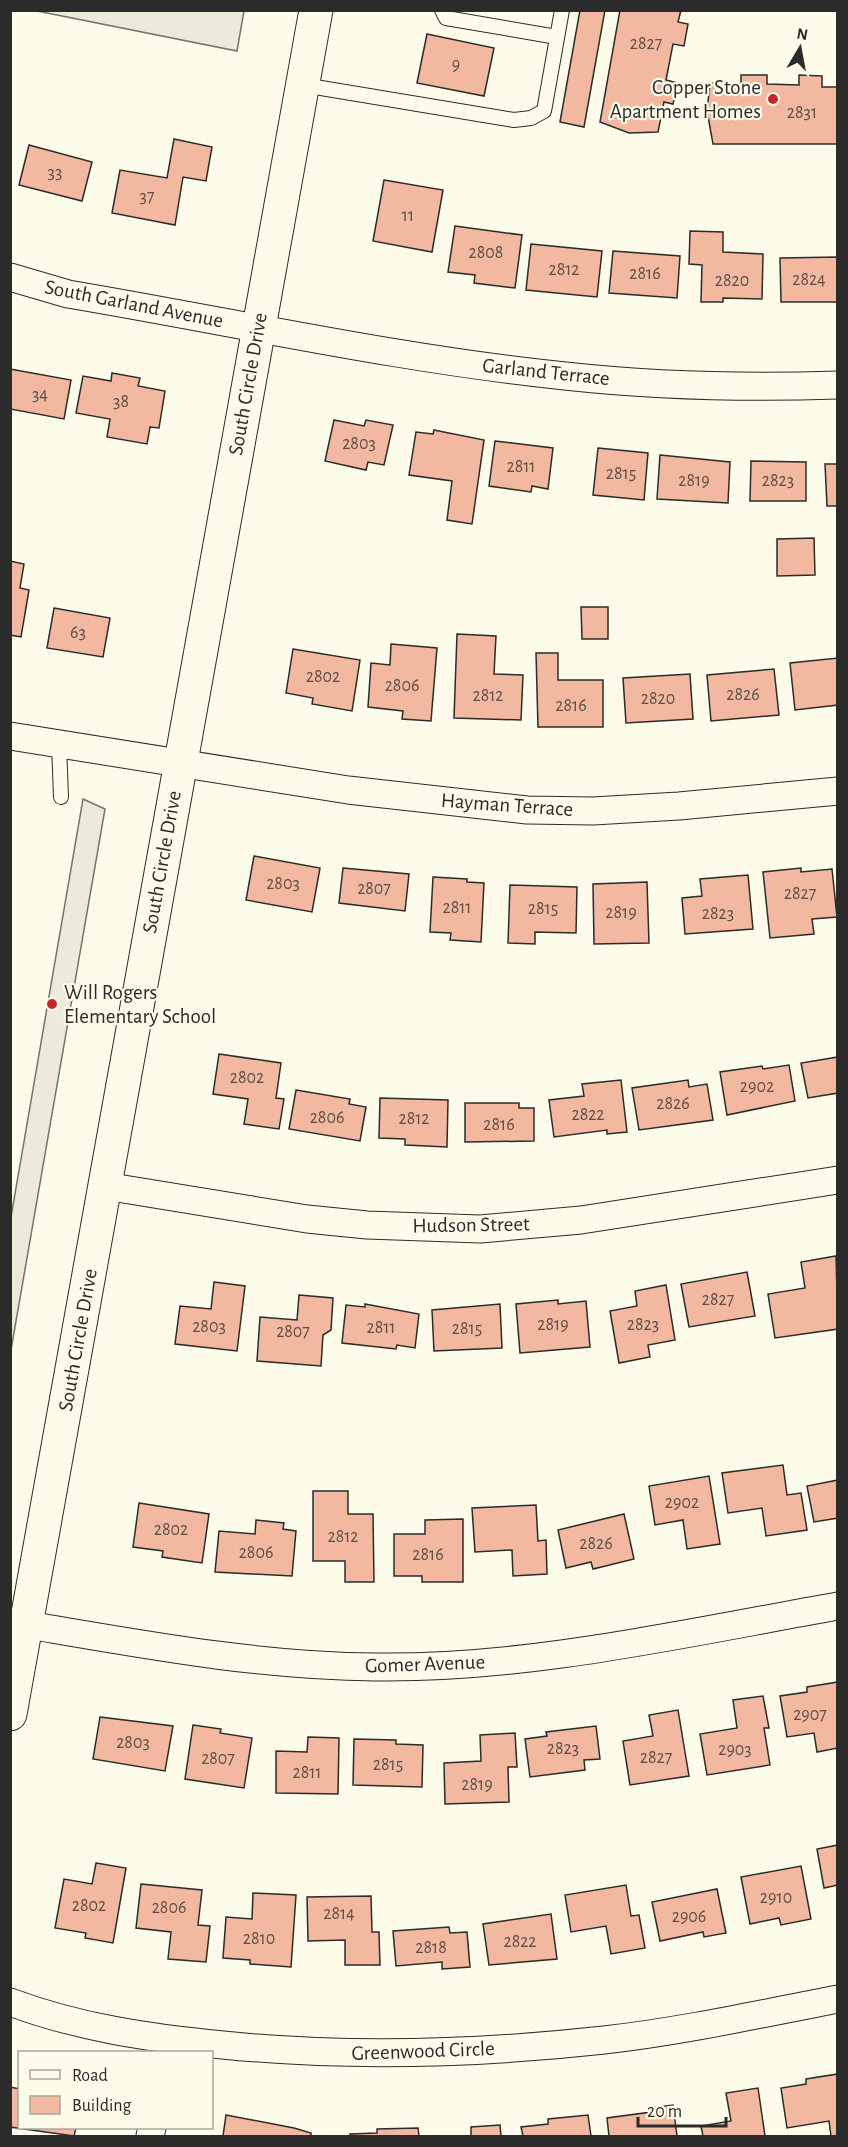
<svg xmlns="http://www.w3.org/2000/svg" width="848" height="2147" viewBox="0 0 848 2147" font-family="'Alegreya Sans',sans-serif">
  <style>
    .parking { fill: #eceadb; stroke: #74746e; stroke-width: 1.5 }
    .building { fill: #f2b8a0; stroke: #2b2b2b; stroke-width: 1.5 }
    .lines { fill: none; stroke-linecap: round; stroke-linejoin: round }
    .lane-casing { stroke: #2b2b2b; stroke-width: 16 }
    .street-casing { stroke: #2b2b2b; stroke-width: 29 }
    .primary-casing { stroke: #2b2b2b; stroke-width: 35 }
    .lane { stroke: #fdfbea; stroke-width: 14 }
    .street { stroke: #fdfbea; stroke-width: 27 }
    .primary { stroke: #fdfbea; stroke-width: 33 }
    .poi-dot { fill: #c62828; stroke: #fdfbea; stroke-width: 2 }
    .labels { text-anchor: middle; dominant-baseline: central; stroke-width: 4.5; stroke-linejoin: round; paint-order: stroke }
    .number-label { font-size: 18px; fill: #5d4e48 }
    .poi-label { font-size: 21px; fill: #2b2b2b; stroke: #fdfbea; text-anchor: end }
    .street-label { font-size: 21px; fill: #2b2b2b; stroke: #fdfbea }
  </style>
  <rect width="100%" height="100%" fill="#fdfbea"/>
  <g class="parking">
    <polygon points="37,11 244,10 244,11 237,51"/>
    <polygon points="83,799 105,809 11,1350 11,1217"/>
  </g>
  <g class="building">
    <polygon points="580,10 605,10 584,127 560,122"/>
    <polygon points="620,10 681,10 678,22 688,24 684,46 673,44 666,80 678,83 673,104 664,102 658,132 629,133 600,122"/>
    <polygon points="427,34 494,48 484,96 417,83"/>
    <polygon points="741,75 767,75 767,84 799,85 799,75 822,76 822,87 838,87 838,144 713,144 707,111 710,83 741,84"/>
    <polygon points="174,139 212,147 206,181 183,177 175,225 112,213 120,170 167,178"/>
    <polygon points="29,145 92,162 82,201 19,185"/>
    <polygon points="384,180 443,190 432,252 373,241"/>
    <polygon points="455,226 522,235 515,288 474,283 475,275 448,272"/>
    <polygon points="690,231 723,232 723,252 763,254 762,299 723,298 723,302 701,302 702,265 689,264"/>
    <polygon points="531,244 602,251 597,297 526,290"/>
    <polygon points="613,251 680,256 677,298 609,293"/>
    <polygon points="838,257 838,302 781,302 780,258"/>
    <polygon points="10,369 71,380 64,419 10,409"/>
    <polygon points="112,373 140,378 138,386 165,391 159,428 150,427 147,444 107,437 110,419 76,413 83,376 111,381"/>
    <polygon points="334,420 364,426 366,420 393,425 384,465 368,462 366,470 325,461"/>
    <polygon points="434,430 484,440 472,524 447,520 452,481 409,475 416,432 433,434"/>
    <polygon points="495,441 553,448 548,489 532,486 531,492 489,486"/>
    <polygon points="598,448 648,453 644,500 593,495"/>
    <polygon points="660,455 730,462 728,503 657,499"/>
    <polygon points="751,461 806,462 806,501 750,501"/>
    <polygon points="825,464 838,464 838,506 827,506"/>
    <polygon points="814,538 815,575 777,576 777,539"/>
    <polygon points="10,561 24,564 20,588 29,590 21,637 10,635"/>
    <polygon points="581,607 608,607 608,639 582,639"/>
    <polygon points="54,608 110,618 103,657 47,648"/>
    <polygon points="457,634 496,636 494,674 523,675 521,720 454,718"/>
    <polygon points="391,644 437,648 431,721 402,719 403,711 368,707 371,663 390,665"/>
    <polygon points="293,649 360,660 352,711 312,704 313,698 286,693"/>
    <polygon points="536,653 558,653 558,680 603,680 603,727 538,727"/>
    <polygon points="838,658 838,705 795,710 790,663"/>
    <polygon points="774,669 779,715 711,721 707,675"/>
    <polygon points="690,674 693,719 626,723 623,678"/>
    <polygon points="254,856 320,868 312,912 246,900"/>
    <polygon points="343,868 409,874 405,911 339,903"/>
    <polygon points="801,868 801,872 832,869 837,917 812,919 814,934 770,938 763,872"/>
    <polygon points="748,875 753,929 685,934 682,898 702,896 700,879"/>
    <polygon points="433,877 467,879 467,882 484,883 481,942 450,940 451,933 430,932"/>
    <polygon points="647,882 649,943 594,944 593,884"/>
    <polygon points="510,885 577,887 576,933 535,932 535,944 508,943"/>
    <polygon points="219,1054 281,1063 276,1098 284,1099 279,1129 244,1124 248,1099 213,1094"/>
    <polygon points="838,1057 838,1093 808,1098 801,1063"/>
    <polygon points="789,1065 795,1101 727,1115 720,1072 762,1066 763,1069"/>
    <polygon points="621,1080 627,1132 607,1134 607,1130 554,1137 549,1100 584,1096 582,1084"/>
    <polygon points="688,1080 689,1087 707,1084 713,1120 639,1130 632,1088"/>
    <polygon points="296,1090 350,1099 349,1104 366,1107 360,1141 289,1129"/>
    <polygon points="380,1098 448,1100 447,1147 405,1145 405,1139 379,1138"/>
    <polygon points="465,1103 519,1103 519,1108 534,1108 534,1141 465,1142"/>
    <polygon points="836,1256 838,1329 775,1338 768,1294 805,1288 801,1262"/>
    <polygon points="747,1272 755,1316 689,1327 681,1284"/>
    <polygon points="214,1282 245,1286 237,1351 175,1344 180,1306 211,1309"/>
    <polygon points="666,1285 675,1340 648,1345 650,1357 619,1363 610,1311 637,1306 635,1291"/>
    <polygon points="299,1295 333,1298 331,1330 323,1335 321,1366 257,1361 260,1317 297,1320"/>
    <polygon points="558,1300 558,1304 586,1301 590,1347 520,1353 516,1304"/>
    <polygon points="365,1304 419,1314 415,1348 397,1345 396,1349 342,1343 346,1305 365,1307"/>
    <polygon points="500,1304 502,1348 434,1351 432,1310"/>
    <polygon points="783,1465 787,1495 801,1493 807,1530 766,1536 762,1508 728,1513 722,1473"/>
    <polygon points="709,1476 720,1544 687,1549 683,1520 655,1525 649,1486"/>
    <polygon points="838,1480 838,1518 814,1522 807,1486"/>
    <polygon points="313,1491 348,1491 348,1514 373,1514 374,1582 345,1582 345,1561 313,1561"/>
    <polygon points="139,1503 209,1514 202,1563 162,1557 163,1551 133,1547"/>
    <polygon points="536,1505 538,1541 546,1540 547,1574 513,1576 512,1550 475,1552 472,1508"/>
    <polygon points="624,1514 634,1559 593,1569 591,1562 566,1568 558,1530"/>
    <polygon points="463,1519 463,1582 422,1582 422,1576 394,1576 394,1534 425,1534 425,1520"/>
    <polygon points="256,1520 284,1523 283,1529 296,1531 292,1576 215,1572 219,1531 255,1534"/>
    <polygon points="838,1682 838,1748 817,1752 814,1733 787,1737 780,1696 807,1692 807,1687"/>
    <polygon points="763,1696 769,1728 764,1728 770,1765 707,1775 700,1734 737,1728 733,1700"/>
    <polygon points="678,1710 689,1776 630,1785 623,1741 653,1736 649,1715"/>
    <polygon points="100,1717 173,1726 165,1771 93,1759"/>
    <polygon points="193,1725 221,1729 220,1733 252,1738 244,1788 185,1779"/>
    <polygon points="596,1726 600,1759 584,1760 585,1770 530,1777 525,1739 547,1736 546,1732"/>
    <polygon points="515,1733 517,1767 508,1767 509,1802 445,1804 444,1763 481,1761 480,1735"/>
    <polygon points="308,1737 339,1738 338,1794 276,1793 276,1751 307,1752"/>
    <polygon points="354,1739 396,1740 396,1744 423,1745 422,1787 353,1785"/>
    <polygon points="838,1845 838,1885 824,1888 817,1849"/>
    <polygon points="96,1863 126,1868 113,1943 85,1938 86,1933 55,1928 64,1879 92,1884"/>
    <polygon points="801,1866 811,1919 781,1925 779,1918 750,1924 741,1877"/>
    <polygon points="141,1884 202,1890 198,1925 210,1926 206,1962 168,1959 171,1932 136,1928"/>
    <polygon points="626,1885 631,1916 639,1915 645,1948 611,1954 606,1926 571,1932 565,1895"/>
    <polygon points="717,1889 726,1933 704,1937 703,1932 660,1941 652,1902"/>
    <polygon points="253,1893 296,1895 291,1967 250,1964 250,1960 223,1958 226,1917 252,1919"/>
    <polygon points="371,1896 372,1932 379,1932 380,1965 345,1965 345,1940 308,1941 307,1897"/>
    <polygon points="551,1914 557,1959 489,1965 483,1924"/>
    <polygon points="449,1927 450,1933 467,1932 470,1967 442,1969 442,1962 396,1966 393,1931"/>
    <polygon points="838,2074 838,2136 831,2136 829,2121 787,2128 781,2088 806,2084 806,2079"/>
    <polygon points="10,2087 20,2089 20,2128 76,2128 74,2136 10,2127"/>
    <polygon points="758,2088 765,2136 703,2136 701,2126 731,2121 726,2093"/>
    <polygon points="673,2105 677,2136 609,2136 607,2118 651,2112 651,2108"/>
    <polygon points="226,2115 294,2128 311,2133 311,2136 223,2136"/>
    <polygon points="588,2115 591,2136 523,2136 521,2127 548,2124 548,2119"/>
    <polygon points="500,2125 501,2136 471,2136 471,2127"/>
    <polygon points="418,2128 419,2136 350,2136 350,2134 377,2133 377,2129"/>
  </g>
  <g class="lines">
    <defs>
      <g id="lane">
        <polyline points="442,10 446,18 557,37"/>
        <polyline points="303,85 514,120 531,118 544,111 562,10"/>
        <polyline points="59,744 61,797"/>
      </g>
      <g id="street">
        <path d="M 10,277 L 68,294 C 234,322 399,359 565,376 C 656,386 747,388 838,385"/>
        <polyline points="10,736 348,790 527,810 593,811 679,806 838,791"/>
        <polyline points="105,1186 307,1219 367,1225 480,1229 581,1220 838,1180"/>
        <path d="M 10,1622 C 131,1642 252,1666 375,1667 C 530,1669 685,1633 838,1606"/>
        <path d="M 10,2002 C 80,2028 150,2038 223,2045 C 351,2058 477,2054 604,2040 C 683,2031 760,2014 838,1999"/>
        <polyline points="150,2136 152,2128"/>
      </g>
      <polyline id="primary" points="10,1714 316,10"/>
    </defs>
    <use href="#lane" class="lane-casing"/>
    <use href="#street" class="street-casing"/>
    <use href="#primary" class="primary-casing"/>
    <use href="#lane" class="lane"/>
    <use href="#street" class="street"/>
    <use href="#primary" class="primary"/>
  </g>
  <g class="poi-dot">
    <circle cx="773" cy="99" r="6"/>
    <circle cx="52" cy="1004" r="6"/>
  </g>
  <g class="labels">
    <g class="number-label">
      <text x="646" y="44">2827</text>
      <text x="456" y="65">9</text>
      <text x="802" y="113">2831</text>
      <text x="55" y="173">33</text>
      <text x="147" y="197">37</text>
      <text x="408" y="216">11</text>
      <text x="486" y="253">2808</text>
      <text x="564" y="270">2812</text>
      <text x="645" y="274">2816</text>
      <text x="809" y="280">2824</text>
      <text x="732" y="281">2820</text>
      <text x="40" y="395">34</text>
      <text x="121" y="402">38</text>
      <text x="359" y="444">2803</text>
      <text x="521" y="467">2811</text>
      <text x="621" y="474">2815</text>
      <text x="694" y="481">2819</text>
      <text x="778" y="481">2823</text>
      <text x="78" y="633">63</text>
      <text x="323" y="677">2802</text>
      <text x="402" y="686">2806</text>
      <text x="743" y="695">2826</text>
      <text x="488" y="696">2812</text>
      <text x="658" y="699">2820</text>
      <text x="571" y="706">2816</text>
      <text x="283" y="884">2803</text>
      <text x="374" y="889">2807</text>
      <text x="800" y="894">2827</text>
      <text x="457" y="908">2811</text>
      <text x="543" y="909">2815</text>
      <text x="621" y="913">2819</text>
      <text x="718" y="914">2823</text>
      <text x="247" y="1078">2802</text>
      <text x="757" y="1087">2902</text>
      <text x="673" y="1104">2826</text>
      <text x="588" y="1115">2822</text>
      <text x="327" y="1118">2806</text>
      <text x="414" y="1119">2812</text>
      <text x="499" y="1125">2816</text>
      <text x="718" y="1300">2827</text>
      <text x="553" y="1325">2819</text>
      <text x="643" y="1325">2823</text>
      <text x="209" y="1327">2803</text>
      <text x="381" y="1328">2811</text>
      <text x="467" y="1329">2815</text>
      <text x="293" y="1332">2807</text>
      <text x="682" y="1503">2902</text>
      <text x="171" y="1530">2802</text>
      <text x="343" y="1537">2812</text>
      <text x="596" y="1544">2826</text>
      <text x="256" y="1553">2806</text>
      <text x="428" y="1555">2816</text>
      <text x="810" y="1715">2907</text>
      <text x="133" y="1743">2803</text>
      <text x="563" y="1749">2823</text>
      <text x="735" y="1750">2903</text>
      <text x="656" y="1758">2827</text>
      <text x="218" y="1759">2807</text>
      <text x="388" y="1765">2815</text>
      <text x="307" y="1773">2811</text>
      <text x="477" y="1785">2819</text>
      <text x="776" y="1898">2910</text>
      <text x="89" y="1906">2802</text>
      <text x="169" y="1908">2806</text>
      <text x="339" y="1914">2814</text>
      <text x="689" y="1917">2906</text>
      <text x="259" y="1939">2810</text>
      <text x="520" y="1942">2822</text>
      <text x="431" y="1948">2818</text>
    </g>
    <g class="poi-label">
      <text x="761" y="87">Copper Stone<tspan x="761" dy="24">Apartment Homes</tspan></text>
      <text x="64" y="992" text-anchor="start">Will Rogers<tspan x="64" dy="24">Elementary School</tspan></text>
    </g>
    <g class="street-label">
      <text transform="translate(134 304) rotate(11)">South Garland Avenue</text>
      <text transform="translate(546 372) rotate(6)">Garland Terrace</text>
      <text transform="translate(248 384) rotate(-80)">South Circle Drive</text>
      <text transform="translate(507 805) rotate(4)">Hayman Terrace</text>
      <text transform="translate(162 862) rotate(-80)">South Circle Drive</text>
      <text transform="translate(471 1225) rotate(-1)">Hudson Street</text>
      <text transform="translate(78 1340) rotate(-80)">South Circle Drive</text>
      <text transform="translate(425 1664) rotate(-2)">Gomer Avenue</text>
      <text transform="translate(423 2051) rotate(-2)">Greenwood Circle</text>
    </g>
  </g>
  <rect width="848" height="2147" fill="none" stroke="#2b2b2b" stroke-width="24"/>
  <rect x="18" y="2051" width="195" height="78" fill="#fdfbea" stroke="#a9a89e" stroke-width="1.5"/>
  <rect x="30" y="2070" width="30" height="9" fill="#fdfbea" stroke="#a9a89e" stroke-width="1.5"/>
  <text x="72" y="2081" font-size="18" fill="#2b2b2b">Road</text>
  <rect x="30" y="2096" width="30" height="18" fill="#f2b8a0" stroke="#a9a89e" stroke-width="1.5"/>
  <text x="72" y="2111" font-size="18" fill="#2b2b2b">Building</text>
  <g transform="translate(800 48) rotate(10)" stroke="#fdfbea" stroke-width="4.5" paint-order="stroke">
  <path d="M0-4.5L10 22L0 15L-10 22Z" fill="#2b2b2b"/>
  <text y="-9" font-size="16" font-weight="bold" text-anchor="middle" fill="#2b2b2b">N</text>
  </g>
  <path d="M638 2117v9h88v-9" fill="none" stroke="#2b2b2b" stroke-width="3"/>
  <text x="647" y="2117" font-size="18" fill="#2b2b2b" stroke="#fdfbea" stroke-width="4.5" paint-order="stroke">20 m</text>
</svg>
